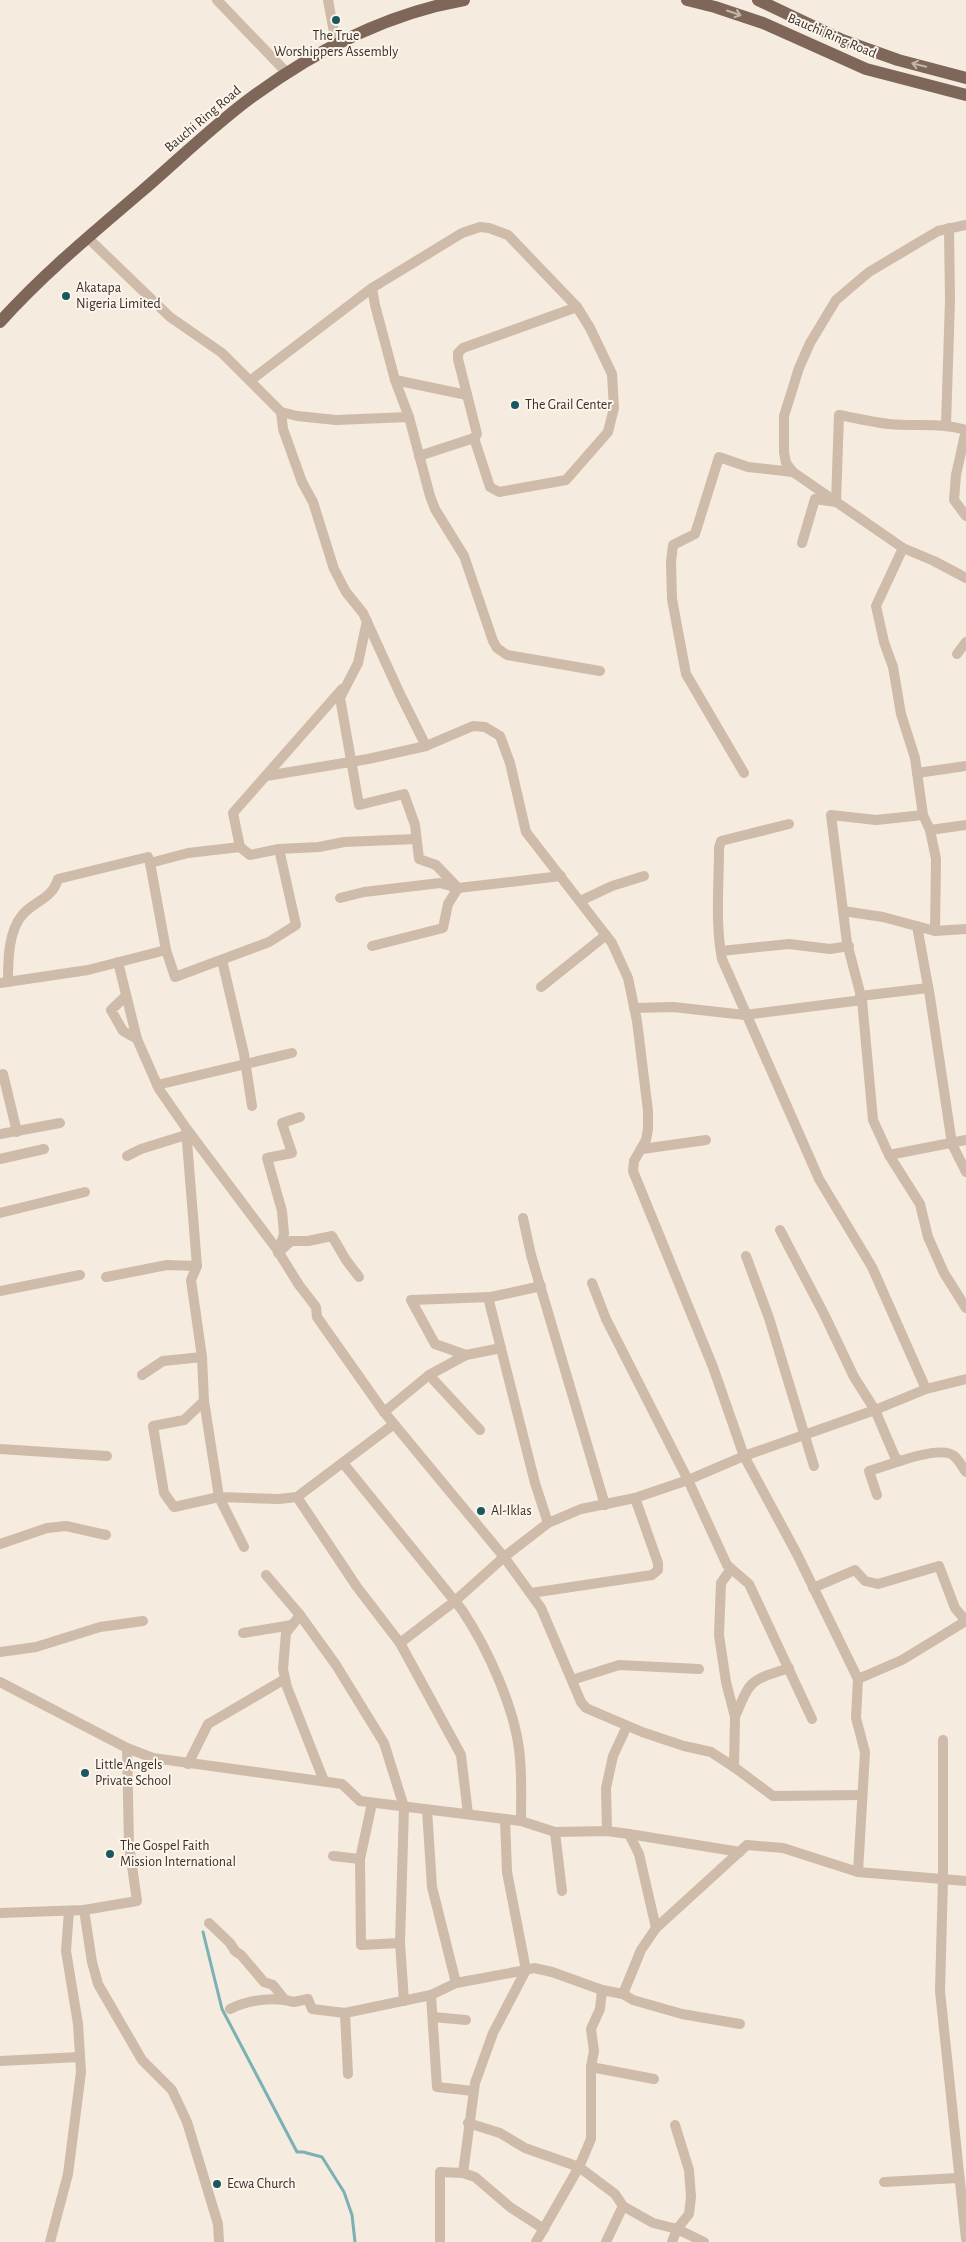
<svg xmlns="http://www.w3.org/2000/svg" width="966" height="2242" viewBox="0 0 966 2242" font-family="'Alegreya Sans',sans-serif">
  <style>
    .lines { fill: none; stroke-linecap: round; stroke-linejoin: round }
    .stream { stroke: #7bb0b4; stroke-width: 3 }
    .minor { stroke: #cebba9; stroke-width: 10 }
    .major { stroke: #7e6759; stroke-width: 12 }
    .oneway { stroke: #c3b5aa }
    .poi-dot { fill: #1b5960; stroke: #fbf5ec; stroke-width: 2 }
    .labels { text-anchor: middle; dominant-baseline: central; stroke-width: 4; stroke-linejoin: round; paint-order: stroke }
    .poi-label { font-size: 14px; fill: #3b2f29; stroke: #fbf5ec; text-anchor: start }
    .street-label { font-size: 14px; fill: #3b2f29; stroke: #fbf5ec }
  </style>
  <rect width="100%" height="100%" fill="#f5ebdf"/>
  <g class="lines">
    <polyline class="stream" points="203,1932 222,2009 297,2152 303,2152 322,2157 344,2192 352,2215 355,2242"/>
    <g class="minor">
      <polyline points="217,0 287,73"/>
      <polyline points="328,0 336,43"/>
      <polyline points="966,225 938,231 869,272 836,300 810,343 799,368 784,416 784,452 786,463 793,472 903,548 934,561 966,578"/>
      <polyline points="88,238 170,317 222,353 281,412 297,416 336,420 409,417"/>
      <polyline points="372,288 375,305 395,380 409,417 430,496 435,509 464,556 493,641 497,648 507,655 600,671"/>
      <polyline points="251,380 372,288 462,233 480,227 489,228 508,235 577,307 590,328 612,374 614,408 608,432 566,480 499,492 490,487 474,438"/>
      <polyline points="395,380 467,395"/>
      <polyline points="281,412 283,429 302,482 313,502 334,569 346,592 363,613 400,694 426,746 473,726 485,727 500,736 510,763 526,832 612,943 628,978 637,1021 648,1111 648,1129 646,1140 634,1161 633,1171 713,1367 744,1456 797,1554 858,1679 856,1718 865,1752 858,1872"/>
      <polyline points="946,425 950,300 949,228"/>
      <polyline points="966,430 956,475 954,500 966,516"/>
      <polyline points="419,456 474,438 477,434 458,359 458,353 463,348 577,307"/>
      <path d="M 802,543 L 815,499 L 836,502 L 839,415 C 855,418 872,422 889,424 C 916,427 941,422 966,430"/>
      <polyline points="903,548 876,606 884,642 893,667 901,714 915,758 923,815 930,830 936,859 935,931"/>
      <polyline points="367,621 358,663 340,698 359,805 404,794 415,825 419,859 436,865 458,888 561,876"/>
      <polyline points="957,654 966,642"/>
      <polyline points="342,689 233,813 240,847 250,855 279,849 319,847 344,842 416,839"/>
      <polyline points="744,773 686,674 672,599 671,562 673,545 695,534 719,457 748,467 793,472"/>
      <polyline points="917,773 966,766"/>
      <polyline points="266,776 368,759 426,746"/>
      <polyline points="923,815 876,820 831,815 847,943 862,1000 873,1120 889,1155 920,1204 928,1237 944,1273 966,1308"/>
      <path d="M 789,824 L 721,841 L 719,848 C 719,885 715,922 722,959 L 819,1179 L 872,1267 L 926,1389"/>
      <polyline points="930,830 966,825"/>
      <polyline points="340,898 364,892 440,883 458,888 448,904 443,928 372,946"/>
      <polyline points="580,901 612,886 644,876"/>
      <polyline points="843,911 883,917 935,931 966,929"/>
      <polyline points="917,926 930,997 952,1144 966,1172"/>
      <polyline points="166,950 175,977 269,942 296,925 279,849"/>
      <polyline points="721,951 789,944 830,949 849,946"/>
      <polyline points="222,960 244,1054 252,1106"/>
      <polyline points="118,962 137,1039"/>
      <path d="M 8,982 C 8,961 8,931 23,914 C 36,900 52,899 58,879 L 148,857 L 150,863"/>
      <polyline points="0,983 88,970 166,950 150,863 188,853 240,847"/>
      <polyline points="541,987 606,935"/>
      <polyline points="126,996 111,1010 123,1031 137,1039 159,1089 186,1128 276,1248 299,1285 316,1307 317,1317 384,1412 504,1557 541,1608 581,1702 586,1708 642,1732 684,1746 711,1752 734,1767 773,1796 862,1795"/>
      <polyline points="860,996 928,988"/>
      <polyline points="634,1008 673,1007 745,1015 862,1000"/>
      <polyline points="3,1074 17,1132"/>
      <polyline points="157,1085 292,1053"/>
      <polyline points="186,1129 197,1266 191,1280 202,1357 204,1401 219,1497 279,1499 297,1497 394,1424"/>
      <polyline points="0,1134 60,1123"/>
      <polyline points="642,1149 706,1140"/>
      <polyline points="889,1155 966,1140"/>
      <polyline points="127,1156 141,1149 186,1135"/>
      <polyline points="0,1159 44,1149"/>
      <polyline points="0,1213 85,1192"/>
      <polyline points="523,1218 531,1255 605,1505"/>
      <path d="M 780,1230 L 824,1314 L 854,1377 L 875,1410 L 895,1457 L 900,1461 C 912,1457 944,1447 954,1456 C 959,1460 963,1468 966,1472"/>
      <polyline points="279,1252 291,1241 308,1241 332,1236 346,1260 359,1277"/>
      <polyline points="278,1253 284,1234 282,1211 267,1158 292,1153 282,1123 300,1117"/>
      <polyline points="746,1256 769,1318 814,1466"/>
      <polyline points="106,1277 167,1265 197,1266"/>
      <polyline points="592,1283 606,1319 688,1480 727,1565 749,1584 812,1719"/>
      <polyline points="0,1291 80,1275"/>
      <polyline points="488,1297 535,1483 548,1523"/>
      <polyline points="466,1355 435,1344 411,1300 491,1297 541,1286"/>
      <polyline points="142,1375 163,1361 202,1357"/>
      <polyline points="429,1375 466,1355 501,1348"/>
      <polyline points="204,1401 184,1420 153,1426 164,1493 174,1507 219,1497 244,1547"/>
      <polyline points="384,1412 429,1375 480,1430"/>
      <polyline points="0,1449 107,1456"/>
      <path d="M 343,1463 L 462,1610 C 488,1649 517,1712 520,1759 C 522,1780 521,1800 521,1821"/>
      <polyline points="877,1495 869,1471 900,1461"/>
      <polyline points="297,1497 357,1587 400,1643 461,1755 468,1814"/>
      <polyline points="0,1544 47,1528 66,1526 106,1535"/>
      <polyline points="731,1569 721,1583 719,1635 726,1682 735,1717 734,1767"/>
      <polyline points="266,1575 300,1615 336,1665 384,1743 404,1807 400,1943 361,1945 360,1859 372,1803"/>
      <polyline points="813,1588 855,1570 865,1581 878,1584 939,1566 955,1608 966,1621"/>
      <polyline points="531,1593 652,1575 658,1570 658,1563 635,1498"/>
      <polyline points="300,1615 286,1633 283,1669 287,1687 324,1781"/>
      <polyline points="243,1633 292,1625"/>
      <polyline points="400,1643 455,1601 504,1557 548,1523 581,1509 635,1498 688,1480 744,1456 875,1410 926,1389 966,1379"/>
      <polyline points="0,1652 36,1647 100,1627 143,1621"/>
      <polyline points="858,1679 902,1660 966,1621"/>
      <polyline points="572,1680 619,1665 699,1669"/>
      <polyline points="0,1682 127,1748 153,1758 342,1784 360,1801 521,1821 555,1832 607,1831 629,1834 639,1854 656,1928"/>
      <path d="M 735,1717 C 751,1679 749,1681 789,1668"/>
      <polyline points="943,1740 943,1879 940,1991 966,2239"/>
      <polyline points="188,1764 208,1724 285,1679"/>
      <polyline points="427,1810 432,1887 456,1983"/>
      <polyline points="607,1831 606,1788 613,1756 627,1726"/>
      <polyline points="555,1832 562,1891"/>
      <polyline points="629,1834 740,1852"/>
      <polyline points="333,1856 360,1859"/>
      <polyline points="84,1910 92,1962 98,1984 142,2060 172,2090 187,2122 218,2224 219,2242"/>
      <polyline points="0,1913 84,1910 137,1901 129,1845 127,1748"/>
      <polyline points="209,1923 230,1943 235,1951 241,1955 264,1982 273,1985 285,2000 294,2002 308,1999 312,2009 345,2013"/>
      <polyline points="400,1943 404,2001"/>
      <polyline points="623,1994 641,1950 656,1928 747,1845 783,1848 858,1872 966,1881"/>
      <polyline points="431,1995 437,2087 473,2091"/>
      <path d="M 230,2009 C 248,2000 266,1998 285,2000"/>
      <polyline points="433,2017 466,2020"/>
      <polyline points="0,2061 80,2057"/>
      <polyline points="591,2067 654,2079"/>
      <polyline points="348,2074 345,2013 431,1995 456,1983 526,1970 534,1968 552,1972 602,1990 623,1994 633,2000 682,2014 740,2024"/>
      <polyline points="468,2123 500,2133 525,2148 579,2167 615,2194 623,2206 653,2223 677,2229 704,2242"/>
      <polyline points="463,2173 475,2083 493,2033 526,1970 507,1872 505,1819"/>
      <polyline points="884,2182 958,2178"/>
      <polyline points="50,2242 68,2174 81,2072 78,2024 66,1951 69,1911"/>
      <polyline points="440,2242 440,2172 463,2173 475,2177 510,2207 544,2229"/>
      <polyline points="536,2242 579,2167 591,2139 591,2067 594,2051 591,2029 600,2009 602,1990"/>
      <polyline points="606,2242 623,2206"/>
      <polyline points="672,2242 677,2229 689,2214 691,2197 689,2170 675,2125"/>
    </g>
    <g class="major">
      <polyline points="687,0 715,7 763,23 866,69 966,95"/>
      <polyline points="758,0 842,40 898,60 966,78"/>
      <path d="M 0,322 C 43,274 93,233 142,191 C 177,161 215,124 252,97 C 316,50 385,14 464,0"/>
    </g>
  </g>
  <defs><path id="oneway-shaft" d="M-6 0H5M1.5-3L5.5 0L1.5 3" fill="none" stroke-width="1.6" stroke-linecap="round" stroke-linejoin="round" transform="scale(1.25)"/></defs>
  <g class="oneway">
    <use href="#oneway-shaft" transform="translate(734 13) rotate(19)"/>
    <use href="#oneway-shaft" transform="translate(919 65) rotate(-166)"/>
  </g>
  <g class="poi-dot">
    <circle cx="336" cy="20" r="5"/>
    <circle cx="66" cy="296" r="5"/>
    <circle cx="515" cy="405" r="5"/>
    <circle cx="481" cy="1511" r="5"/>
    <circle cx="85" cy="1773" r="5"/>
    <circle cx="110" cy="1854" r="5"/>
    <circle cx="217" cy="2184" r="5"/>
  </g>
  <g class="labels">
    <g class="poi-label">
      <text x="336" y="36" text-anchor="middle">The True<tspan x="336" dy="16">Worshippers Assembly</tspan></text>
      <text x="76" y="288">Akatapa<tspan x="76" dy="16">Nigeria Limited</tspan></text>
      <text x="525" y="405">The Grail Center</text>
      <text x="491" y="1511">Al-Iklas</text>
      <text x="95" y="1765">Little Angels<tspan x="95" dy="16">Private School</tspan></text>
      <text x="120" y="1846">The Gospel Faith<tspan x="120" dy="16">Mission International</tspan></text>
      <text x="227" y="2184">Ecwa Church</text>
    </g>
    <g class="street-label">
      <text transform="translate(832 36) rotate(23)">Bauchi Ring Road</text>
      <text transform="translate(203 119) rotate(-40)">Bauchi Ring Road</text>
    </g>
  </g>
</svg>
